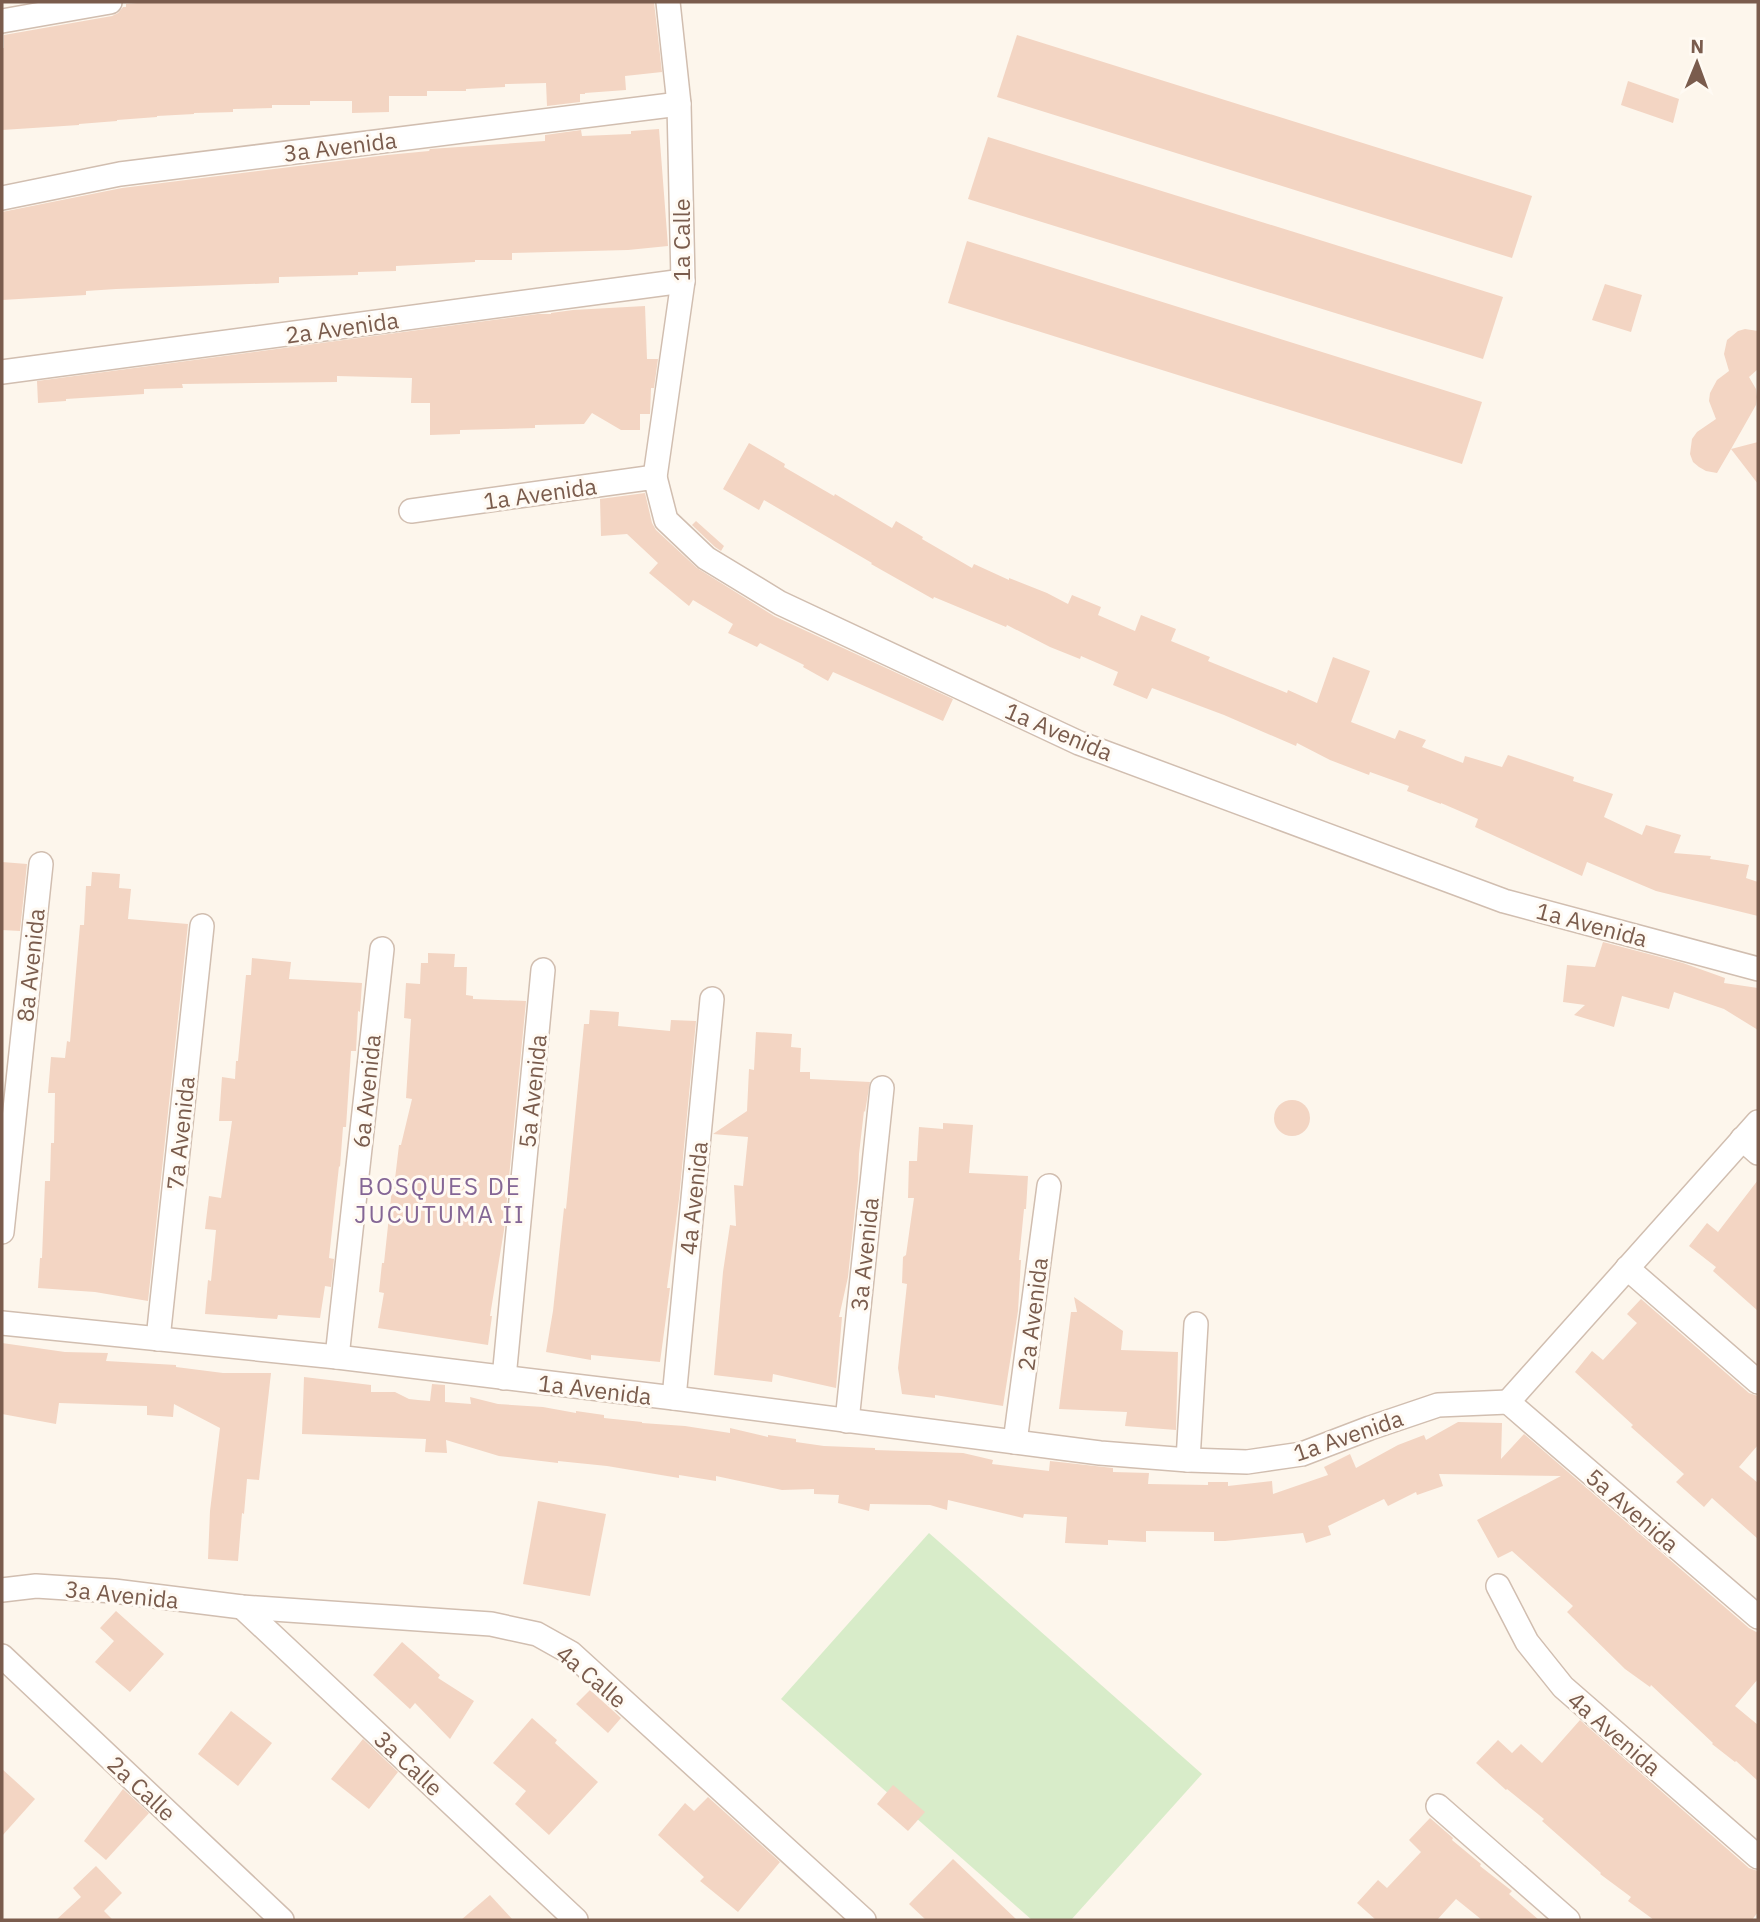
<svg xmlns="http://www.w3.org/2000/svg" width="1760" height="1922" viewBox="0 0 1760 1922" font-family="'IBM Plex Sans',sans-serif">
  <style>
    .green { fill: #d8ecc9 }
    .building { fill: #f3d5c3 }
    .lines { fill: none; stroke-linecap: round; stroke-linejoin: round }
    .street-casing { stroke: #d1beb0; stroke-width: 26 }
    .street { stroke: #fff; stroke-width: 23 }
    .labels { text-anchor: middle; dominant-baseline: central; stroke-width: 6; stroke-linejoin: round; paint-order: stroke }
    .street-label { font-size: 23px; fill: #7a5c4d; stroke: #fffaf3 }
    .neighbourhood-label { font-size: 24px; letter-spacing: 2px; fill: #846695; stroke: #fffaf3 }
  </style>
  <rect width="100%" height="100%" fill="#fdf6ec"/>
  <polygon class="green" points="929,1533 1202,1774 1071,1920 1032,1920 781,1699"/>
  <g class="building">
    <polygon points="148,2 654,2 662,72 625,76 626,90 585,93 585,94 580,94 580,102 547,106 546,83 505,84 505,87 466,89 466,91 427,91 427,96 389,96 389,112 352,113 352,101 310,101 310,105 272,105 272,108 233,109 233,112 194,113 194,114 157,116 157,117 117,120 117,121 79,124 79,125 2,130 2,48 4,48 4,35 112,16 118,13 123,7 126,7 126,4"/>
    <polygon points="1017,35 1532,196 1512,258 997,97"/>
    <polygon points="1628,81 1679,99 1673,123 1621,105"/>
    <polygon points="659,129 668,246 628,250 512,253 512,260 475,260 475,262 396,266 396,271 358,272 358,275 279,277 279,283 116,289 86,291 86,295 2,300 2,212 122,188 387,155 429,151 430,149 545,141 545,135 581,130 582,136 631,134 631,131"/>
    <polygon points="988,137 1503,297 1483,359 968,199"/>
    <polygon points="967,241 1482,402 1462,464 948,303"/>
    <polygon points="1605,284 1642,295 1631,332 1592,320"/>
    <polygon points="645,306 647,359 658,359 654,388 651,388 650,414 640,414 640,430 621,430 592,413 584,424 535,425 535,428 460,430 460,434 430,435 430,403 411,403 412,378 337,376 337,382 182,384 183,388 144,389 144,394 66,399 66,401 38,403 37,381 538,314 551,314 551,313 573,310"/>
    <polygon points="1745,329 1758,331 1758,369 1749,377 1756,389 1757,397 1756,405 1731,449 1758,442 1758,484 1731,449 1717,473 1706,471 1699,467 1693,462 1690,454 1692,439 1697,432 1716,419 1709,401 1710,393 1717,380 1729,371 1724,354 1727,340 1738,331"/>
    <polygon points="749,443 785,464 784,467 834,496 835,494 892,528 896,521 923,537 922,539 972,568 974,564 1009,580 1009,578 1047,593 1068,604 1072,595 1101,607 1098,615 1135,631 1141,615 1176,629 1171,641 1210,657 1208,661 1287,693 1288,690 1317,703 1333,657 1370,671 1351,722 1395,739 1399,730 1426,740 1422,747 1463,763 1465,756 1502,767 1508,755 1574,777 1573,781 1613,794 1604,817 1642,835 1646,825 1681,835 1674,853 1711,856 1710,859 1749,865 1746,878 1758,882 1758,916 1656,891 1587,862 1582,876 1475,827 1478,819 1441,803 1441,804 1407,791 1409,786 1370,772 1369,775 1330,760 1297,743 1296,746 1224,715 1152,688 1147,699 1113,685 1118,672 1081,656 1080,659 1050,647 1007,625 1006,627 934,597 933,599 871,564 872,563 764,500 759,510 723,489"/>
    <polygon points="645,493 652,523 656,530 697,568 774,616 953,699 943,721 833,672 828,681 803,667 804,665 760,643 757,647 728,633 733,624 693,600 689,606 649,573 658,563 627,534 601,536 600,499"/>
    <polygon points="696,521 724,546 721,551 715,547 692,525"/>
    <polygon points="2,862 27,864 20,931 2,930"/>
    <polygon points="92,872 120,874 119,888 131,889 128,919 188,924 148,1301 95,1292 38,1288 40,1258 42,1258 45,1181 50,1181 51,1143 54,1143 55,1093 48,1093 51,1057 65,1058 67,1041 70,1042 80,925 84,925 86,886 91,886"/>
    <polygon points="1603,942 1683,963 1725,978 1724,983 1758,988 1758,1030 1724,1009 1674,992 1669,1009 1622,996 1614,1027 1574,1015 1585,1005 1563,1002 1567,965 1595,967"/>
    <polygon points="428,953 455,954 454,967 467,967 466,995 473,996 473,999 526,1001 504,1230 490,1316 492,1316 488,1345 378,1328 384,1293 379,1292 382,1263 384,1263 393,1179 395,1179 399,1145 401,1145 412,1099 406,1098 411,1019 404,1018 406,983 420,984 421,963 428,963"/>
    <polygon points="252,958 291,962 289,979 362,983 360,1012 358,1011 356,1051 351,1051 346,1127 343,1127 340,1167 339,1166 329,1258 334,1259 331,1287 325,1286 320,1318 278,1315 277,1319 205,1314 208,1280 211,1281 216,1230 205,1229 209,1196 221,1198 232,1121 219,1121 222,1077 235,1079 236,1061 238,1061 246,975 251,975"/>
    <polygon points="590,1010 619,1012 618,1026 670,1031 671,1020 696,1021 679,1199 667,1288 670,1288 660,1362 591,1355 591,1360 546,1352 553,1311 564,1208 566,1209 584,1024 589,1024"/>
    <polygon points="756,1032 792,1034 791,1047 801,1048 800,1072 810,1072 810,1079 870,1082 865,1112 864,1111 859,1154 858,1180 848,1277 839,1317 842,1317 836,1388 773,1374 772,1382 714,1375 723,1272 730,1225 736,1226 734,1185 743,1186 748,1137 713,1134 747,1111 749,1069 754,1070"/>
    <circle cx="1292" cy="1118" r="18"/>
    <polygon points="943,1123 973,1125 969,1173 1028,1176 1026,1209 1024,1209 1019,1260 1021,1260 1018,1311 1003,1406 935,1395 935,1398 902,1394 898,1368 907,1284 902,1283 903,1257 906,1255 914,1198 908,1198 909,1161 917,1161 919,1127 943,1129"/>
    <polygon points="1758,1180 1758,1311 1713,1271 1716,1267 1689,1246 1707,1223 1718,1232"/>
    <polygon points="1074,1297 1123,1331 1121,1350 1178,1352 1176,1430 1125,1426 1127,1412 1059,1409 1071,1312 1077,1312"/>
    <polygon points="1641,1299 1749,1393 1758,1396 1758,1445 1739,1467 1758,1483 1758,1539 1712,1498 1704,1507 1676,1482 1684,1474 1631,1427 1633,1425 1575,1372 1592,1351 1603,1360 1637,1323 1627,1314"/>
    <polygon points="2,1343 65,1352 108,1353 106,1361 176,1365 176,1367 223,1373 271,1373 259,1480 247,1479 244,1514 242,1513 238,1561 208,1559 210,1511 220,1428 174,1404 173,1417 147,1415 147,1406 59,1403 56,1424 2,1414"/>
    <polygon points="304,1377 371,1385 371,1392 395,1392 409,1399 418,1400 430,1401 432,1384 445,1385 445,1402 471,1404 470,1397 498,1404 543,1407 576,1413 576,1411 604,1415 604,1418 642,1422 642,1423 685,1426 730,1433 730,1428 768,1437 768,1435 796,1439 796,1442 824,1446 875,1448 875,1450 963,1453 993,1460 992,1464 1049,1471 1050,1461 1113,1468 1113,1472 1149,1473 1148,1484 1208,1485 1208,1482 1228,1482 1228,1486 1272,1481 1273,1494 1328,1475 1324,1467 1350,1454 1356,1468 1398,1445 1424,1435 1426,1440 1458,1422 1502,1423 1501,1459 1524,1434 1749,1628 1758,1633 1758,1679 1735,1706 1758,1725 1758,1781 1736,1761 1735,1762 1712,1744 1713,1743 1651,1685 1650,1687 1625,1669 1567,1612 1573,1606 1512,1551 1498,1558 1477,1520 1561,1476 1439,1474 1443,1486 1417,1495 1416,1492 1388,1506 1384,1499 1328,1526 1331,1535 1306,1543 1303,1533 1225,1541 1214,1541 1214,1532 1146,1531 1146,1542 1108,1540 1108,1545 1065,1543 1067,1517 1024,1514 1023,1518 948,1500 947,1510 930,1505 870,1504 869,1511 838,1503 839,1495 814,1494 814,1489 782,1490 716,1476 716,1481 679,1475 679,1478 607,1466 558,1461 558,1463 499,1456 446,1440 447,1453 425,1452 426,1439 302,1434"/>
    <polygon points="538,1501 606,1514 590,1596 523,1584"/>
    <polygon points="116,1611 164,1654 130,1692 95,1662 114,1641 100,1628"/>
    <polygon points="402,1642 440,1675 438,1678 474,1701 450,1739 415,1703 410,1709 373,1675"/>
    <polygon points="590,1690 621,1718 608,1733 576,1704"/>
    <polygon points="231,1711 272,1743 238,1786 198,1754"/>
    <polygon points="532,1718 557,1740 555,1743 598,1782 549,1835 515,1804 526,1791 493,1763"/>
    <polygon points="1580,1720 1749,1868 1758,1871 1758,1912 1752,1920 1654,1920 1628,1901 1631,1897 1600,1874 1601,1873 1542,1821 1544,1819 1507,1789 1506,1790 1476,1763 1498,1740 1512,1753 1521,1744 1542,1763"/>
    <polygon points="363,1739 398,1772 369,1809 331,1779"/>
    <polygon points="2,1769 35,1799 2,1836"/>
    <polygon points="893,1785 925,1812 908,1831 877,1804"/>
    <polygon points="123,1789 149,1813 106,1860 84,1841"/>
    <polygon points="708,1797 780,1862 738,1912 700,1881 704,1877 658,1835 685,1803 694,1811"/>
    <polygon points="1430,1818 1453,1838 1452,1840 1481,1864 1480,1866 1512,1891 1509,1894 1539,1920 1482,1920 1456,1899 1437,1920 1376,1920 1357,1903 1378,1880 1387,1888 1421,1852 1409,1840"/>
    <polygon points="953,1859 1017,1920 926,1920 909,1904"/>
    <polygon points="96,1866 122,1893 104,1911 113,1920 56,1920 81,1897 73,1888"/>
    <polygon points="490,1895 513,1920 461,1920"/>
  </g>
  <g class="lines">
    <defs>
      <g id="street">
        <polyline points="2,21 110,2"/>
        <polyline points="2,198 120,174 679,104"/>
        <polyline points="2,372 683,281"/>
        <polyline points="655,477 683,281 679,104 668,2"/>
        <polyline points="411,511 655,477 666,520 706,558 780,603 1079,743 1504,901 1758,969"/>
        <polyline points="1742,1139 1758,1153"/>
        <polyline points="2,1232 41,864"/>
        <polyline points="1627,1268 1758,1382"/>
        <polyline points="2,1323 337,1357 674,1398 1100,1453 1188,1460 1247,1462 1302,1454 1370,1428 1438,1405 1508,1402"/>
        <polyline points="158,1339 202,926"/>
        <polyline points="337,1357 382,949"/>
        <polyline points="504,1378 543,970"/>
        <polyline points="674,1398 712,999"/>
        <polyline points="1508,1402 1758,1122"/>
        <polyline points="1508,1402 1758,1617"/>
        <polyline points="847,1421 882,1088"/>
        <polyline points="1015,1442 1049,1186"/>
        <polyline points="1188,1460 1196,1324"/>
        <polyline points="1498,1586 1527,1642 1563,1687 1758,1857"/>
        <polyline points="2,1590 36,1586 114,1591 242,1607 491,1624 537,1634 571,1653 864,1920"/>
        <polyline points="242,1607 576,1920"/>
        <polyline points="2,1656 282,1920"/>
        <polyline points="1438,1806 1568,1920"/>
      </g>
    </defs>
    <use href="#street" class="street-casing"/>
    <use href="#street" class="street"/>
  </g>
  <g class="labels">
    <g class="street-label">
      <text transform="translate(340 146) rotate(-7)">3a Avenida</text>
      <text transform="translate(681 240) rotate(-90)">1a Calle</text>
      <text transform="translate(342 327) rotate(-8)">2a Avenida</text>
      <text transform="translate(540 493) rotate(-8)">1a Avenida</text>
      <text transform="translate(1059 731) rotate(23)">1a Avenida</text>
      <text transform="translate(1592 924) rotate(15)">1a Avenida</text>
      <text transform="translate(30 965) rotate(-84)">8a Avenida</text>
      <text transform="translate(366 1091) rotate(-84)">6a Avenida</text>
      <text transform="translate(532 1091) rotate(-84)">5a Avenida</text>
      <text transform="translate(180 1133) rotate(-84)">7a Avenida</text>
      <text transform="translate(693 1198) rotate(-84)">4a Avenida</text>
      <text transform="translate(864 1254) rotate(-84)">3a Avenida</text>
      <text transform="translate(1032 1314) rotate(-83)">2a Avenida</text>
      <text transform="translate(595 1389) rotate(7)">1a Avenida</text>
      <text transform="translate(1348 1435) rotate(-19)">1a Avenida</text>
      <text transform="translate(1633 1510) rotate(41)">5a Avenida</text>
      <text transform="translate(122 1594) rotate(6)">3a Avenida</text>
      <text transform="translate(592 1676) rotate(40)">4a Calle</text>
      <text transform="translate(1615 1733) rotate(41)">4a Avenida</text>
      <text transform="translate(409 1763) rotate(43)">3a Calle</text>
      <text transform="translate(142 1788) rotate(43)">2a Calle</text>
    </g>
    <g class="neighbourhood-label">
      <text x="440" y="1186">BOSQUES DE<tspan x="440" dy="28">JUCUTUMA II</tspan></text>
    </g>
  </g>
  <rect width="1760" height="1922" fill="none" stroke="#7a5c4d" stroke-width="7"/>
  <g transform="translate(1697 63) rotate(1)" stroke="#fffaf3" stroke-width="5" paint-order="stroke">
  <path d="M0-5L12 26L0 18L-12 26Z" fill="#7a5c4d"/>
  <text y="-10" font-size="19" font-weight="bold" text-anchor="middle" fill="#7a5c4d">N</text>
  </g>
</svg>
